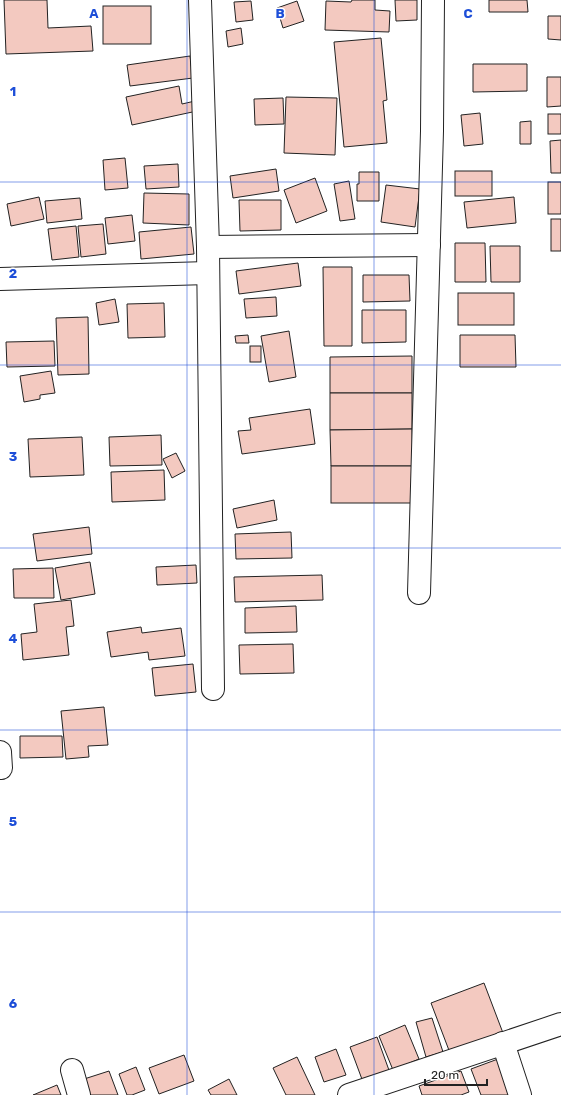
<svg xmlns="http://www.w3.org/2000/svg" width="561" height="1095" viewBox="0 0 561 1095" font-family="Rubik,sans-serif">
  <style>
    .building { fill: #f3c9c0; stroke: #222 }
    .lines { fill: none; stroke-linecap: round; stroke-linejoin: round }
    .minor-casing { stroke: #222; stroke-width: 24 }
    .minor { stroke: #fff; stroke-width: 22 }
    .grid { fill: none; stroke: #1d4ed8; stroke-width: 1; stroke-opacity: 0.55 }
    .grid-label { font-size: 13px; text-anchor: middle; font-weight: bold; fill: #1d4ed8; stroke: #fff; stroke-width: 3; stroke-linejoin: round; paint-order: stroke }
  </style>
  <rect width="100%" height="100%" fill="#fff"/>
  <g class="building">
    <polygon points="4,0 47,0 48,28 91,26 93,51 6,54"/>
    <polygon points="352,0 375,0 375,10 390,11 389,32 325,30 326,1 351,2"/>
    <polygon points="395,0 417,0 417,20 396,21"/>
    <polygon points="489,0 527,0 528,12 489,12"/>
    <polygon points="251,1 253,20 236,22 234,2"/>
    <polygon points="297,1 304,21 283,28 277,8"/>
    <rect x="103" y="6" width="48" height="38"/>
    <polygon points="548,16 561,16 561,40 548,39"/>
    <polygon points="241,28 243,44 228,47 226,31"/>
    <polygon points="381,38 387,100 383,101 387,143 344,147 334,42"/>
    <polygon points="190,56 193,78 130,86 127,65"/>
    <polygon points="473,64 527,64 527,91 473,92"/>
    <polygon points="547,77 561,77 561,106 547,107"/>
    <polygon points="179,86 182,104 195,101 197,111 132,125 126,97"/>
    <polygon points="286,97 337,98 335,155 284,153"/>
    <polygon points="283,98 284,124 255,125 254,99"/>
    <polygon points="480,113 483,144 464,146 461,115"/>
    <rect x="548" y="114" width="13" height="20"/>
    <polygon points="531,121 531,144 520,144 520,122"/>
    <polygon points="561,140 561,173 551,173 550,141"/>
    <polygon points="125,158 128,188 105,190 103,160"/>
    <polygon points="178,164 179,187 146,189 144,166"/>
    <polygon points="276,169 279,191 233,198 230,176"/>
    <rect x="455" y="171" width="37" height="25"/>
    <polygon points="359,172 379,172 379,201 357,201 357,184 359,184"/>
    <polygon points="315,178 327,211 296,223 284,190"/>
    <polygon points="349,181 355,219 340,221 334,184"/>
    <rect x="548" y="182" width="13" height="32"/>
    <polygon points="386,185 420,189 415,227 381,222"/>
    <polygon points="144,193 189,194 189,225 143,223"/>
    <polygon points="39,197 44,219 11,226 7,204"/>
    <polygon points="514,197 516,223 467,228 464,202"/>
    <polygon points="80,198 82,219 47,223 45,201"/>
    <polygon points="239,200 281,200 281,230 240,231"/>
    <polygon points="132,215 135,241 108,244 105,218"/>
    <rect x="551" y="219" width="10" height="32"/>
    <polygon points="103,224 106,254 81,257 78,226"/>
    <polygon points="76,226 79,257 52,260 48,229"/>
    <polygon points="191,227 194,254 141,259 139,232"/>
    <polygon points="455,243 485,243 486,282 455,282"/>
    <polygon points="490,246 520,246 520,282 491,282"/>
    <polygon points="298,263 301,286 239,294 236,271"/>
    <polygon points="323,267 352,267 352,346 324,346"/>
    <polygon points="363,275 409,275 410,301 363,302"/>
    <rect x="458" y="293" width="56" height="32"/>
    <polygon points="276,297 277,316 246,318 244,299"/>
    <polygon points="115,299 119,322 99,325 96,303"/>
    <polygon points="164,303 165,337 128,338 127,304"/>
    <polygon points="362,310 406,310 406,342 362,343"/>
    <polygon points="88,317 89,374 58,375 56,318"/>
    <polygon points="289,331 296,377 269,382 261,336"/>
    <polygon points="248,335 249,343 236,343 235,336"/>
    <polygon points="460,335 515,335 516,367 460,367"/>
    <polygon points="54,341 55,366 7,367 6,342"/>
    <rect x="250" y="346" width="11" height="16"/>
    <polygon points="412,356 412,393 330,393 330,357"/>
    <polygon points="51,371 55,393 40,395 40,399 24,402 20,376"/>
    <polygon points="330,393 412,393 412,429 330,430"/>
    <polygon points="310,409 315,444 242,454 238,431 251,430 249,418"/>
    <polygon points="412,429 413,466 331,466 330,430"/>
    <polygon points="161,435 162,465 110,466 109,437"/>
    <polygon points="82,437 84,475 30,477 28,439"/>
    <polygon points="176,453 185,471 172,478 163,459"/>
    <rect x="331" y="466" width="82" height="37"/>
    <polygon points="164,470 165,500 112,502 111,472"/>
    <polygon points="274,500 277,520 237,528 233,509"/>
    <polygon points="89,527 92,554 37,561 33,534"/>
    <polygon points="291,532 292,558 236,559 235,534"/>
    <polygon points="90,562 95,594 61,600 55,568"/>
    <polygon points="196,565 197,583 157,585 156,567"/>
    <polygon points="53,568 54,598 14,598 13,569"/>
    <polygon points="322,575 323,600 235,602 234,577"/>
    <polygon points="71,600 74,626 66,627 69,655 23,660 21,634 37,632 34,604"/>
    <polygon points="296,606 297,632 245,633 245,608"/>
    <polygon points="141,627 142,633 181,628 185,656 149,660 148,652 111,657 107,632"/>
    <polygon points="293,644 294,673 240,674 239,645"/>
    <polygon points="193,664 196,692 155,696 152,668"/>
    <polygon points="104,707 108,745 88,746 89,757 66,759 61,711"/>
    <polygon points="20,736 62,736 63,757 20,758"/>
    <polygon points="484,983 503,1033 450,1053 431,1003"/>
    <polygon points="432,1018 443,1052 426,1057 416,1022"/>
    <polygon points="405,1025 419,1059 393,1070 379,1036"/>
    <polygon points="377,1037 390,1073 363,1082 350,1047"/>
    <polygon points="336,1049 346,1075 324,1082 315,1057"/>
    <polygon points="184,1055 194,1081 159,1094 149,1068"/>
    <polygon points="297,1057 315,1095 286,1095 273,1068"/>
    <polygon points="498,1059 512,1095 481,1095 471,1069"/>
    <polygon points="136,1067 145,1090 132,1095 127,1095 119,1074"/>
    <polygon points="109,1071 118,1095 86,1095 81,1080"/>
    <polygon points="461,1071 469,1092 461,1095 422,1095 419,1086"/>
    <polygon points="229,1079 237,1095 211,1095 208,1090"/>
    <polygon points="57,1085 61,1095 33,1095"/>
  </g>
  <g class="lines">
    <defs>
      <g id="minor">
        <polyline points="200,0 208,247 213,689"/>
        <polyline points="208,247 429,245"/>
        <polyline points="0,279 208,273"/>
        <polyline points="419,593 432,131 433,0"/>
        <polyline points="0,752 1,768"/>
        <polyline points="503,1043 520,1095"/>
        <polyline points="72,1070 79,1095"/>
        <polyline points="349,1095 561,1024"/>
      </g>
    </defs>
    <use href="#minor" class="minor-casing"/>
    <use href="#minor" class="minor"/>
  </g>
  <path class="grid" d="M 187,0 L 187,1095M 374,0 L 374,1095M 0,182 L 561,182M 0,365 L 561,365M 0,548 L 561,548M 0,730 L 561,730M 0,912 L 561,912"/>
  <g class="grid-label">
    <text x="94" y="18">A</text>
    <text x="280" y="18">B</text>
    <text x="468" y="18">C</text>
    <text x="13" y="96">1</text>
    <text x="13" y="278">2</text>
    <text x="13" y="461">3</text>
    <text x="13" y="643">4</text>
    <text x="13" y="826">5</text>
    <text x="13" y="1008">6</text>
  </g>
  <path d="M425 1079v6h62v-6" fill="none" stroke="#222222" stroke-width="2"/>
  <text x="431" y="1079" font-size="12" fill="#222222" stroke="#ffffff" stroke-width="3" paint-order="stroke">20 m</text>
</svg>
